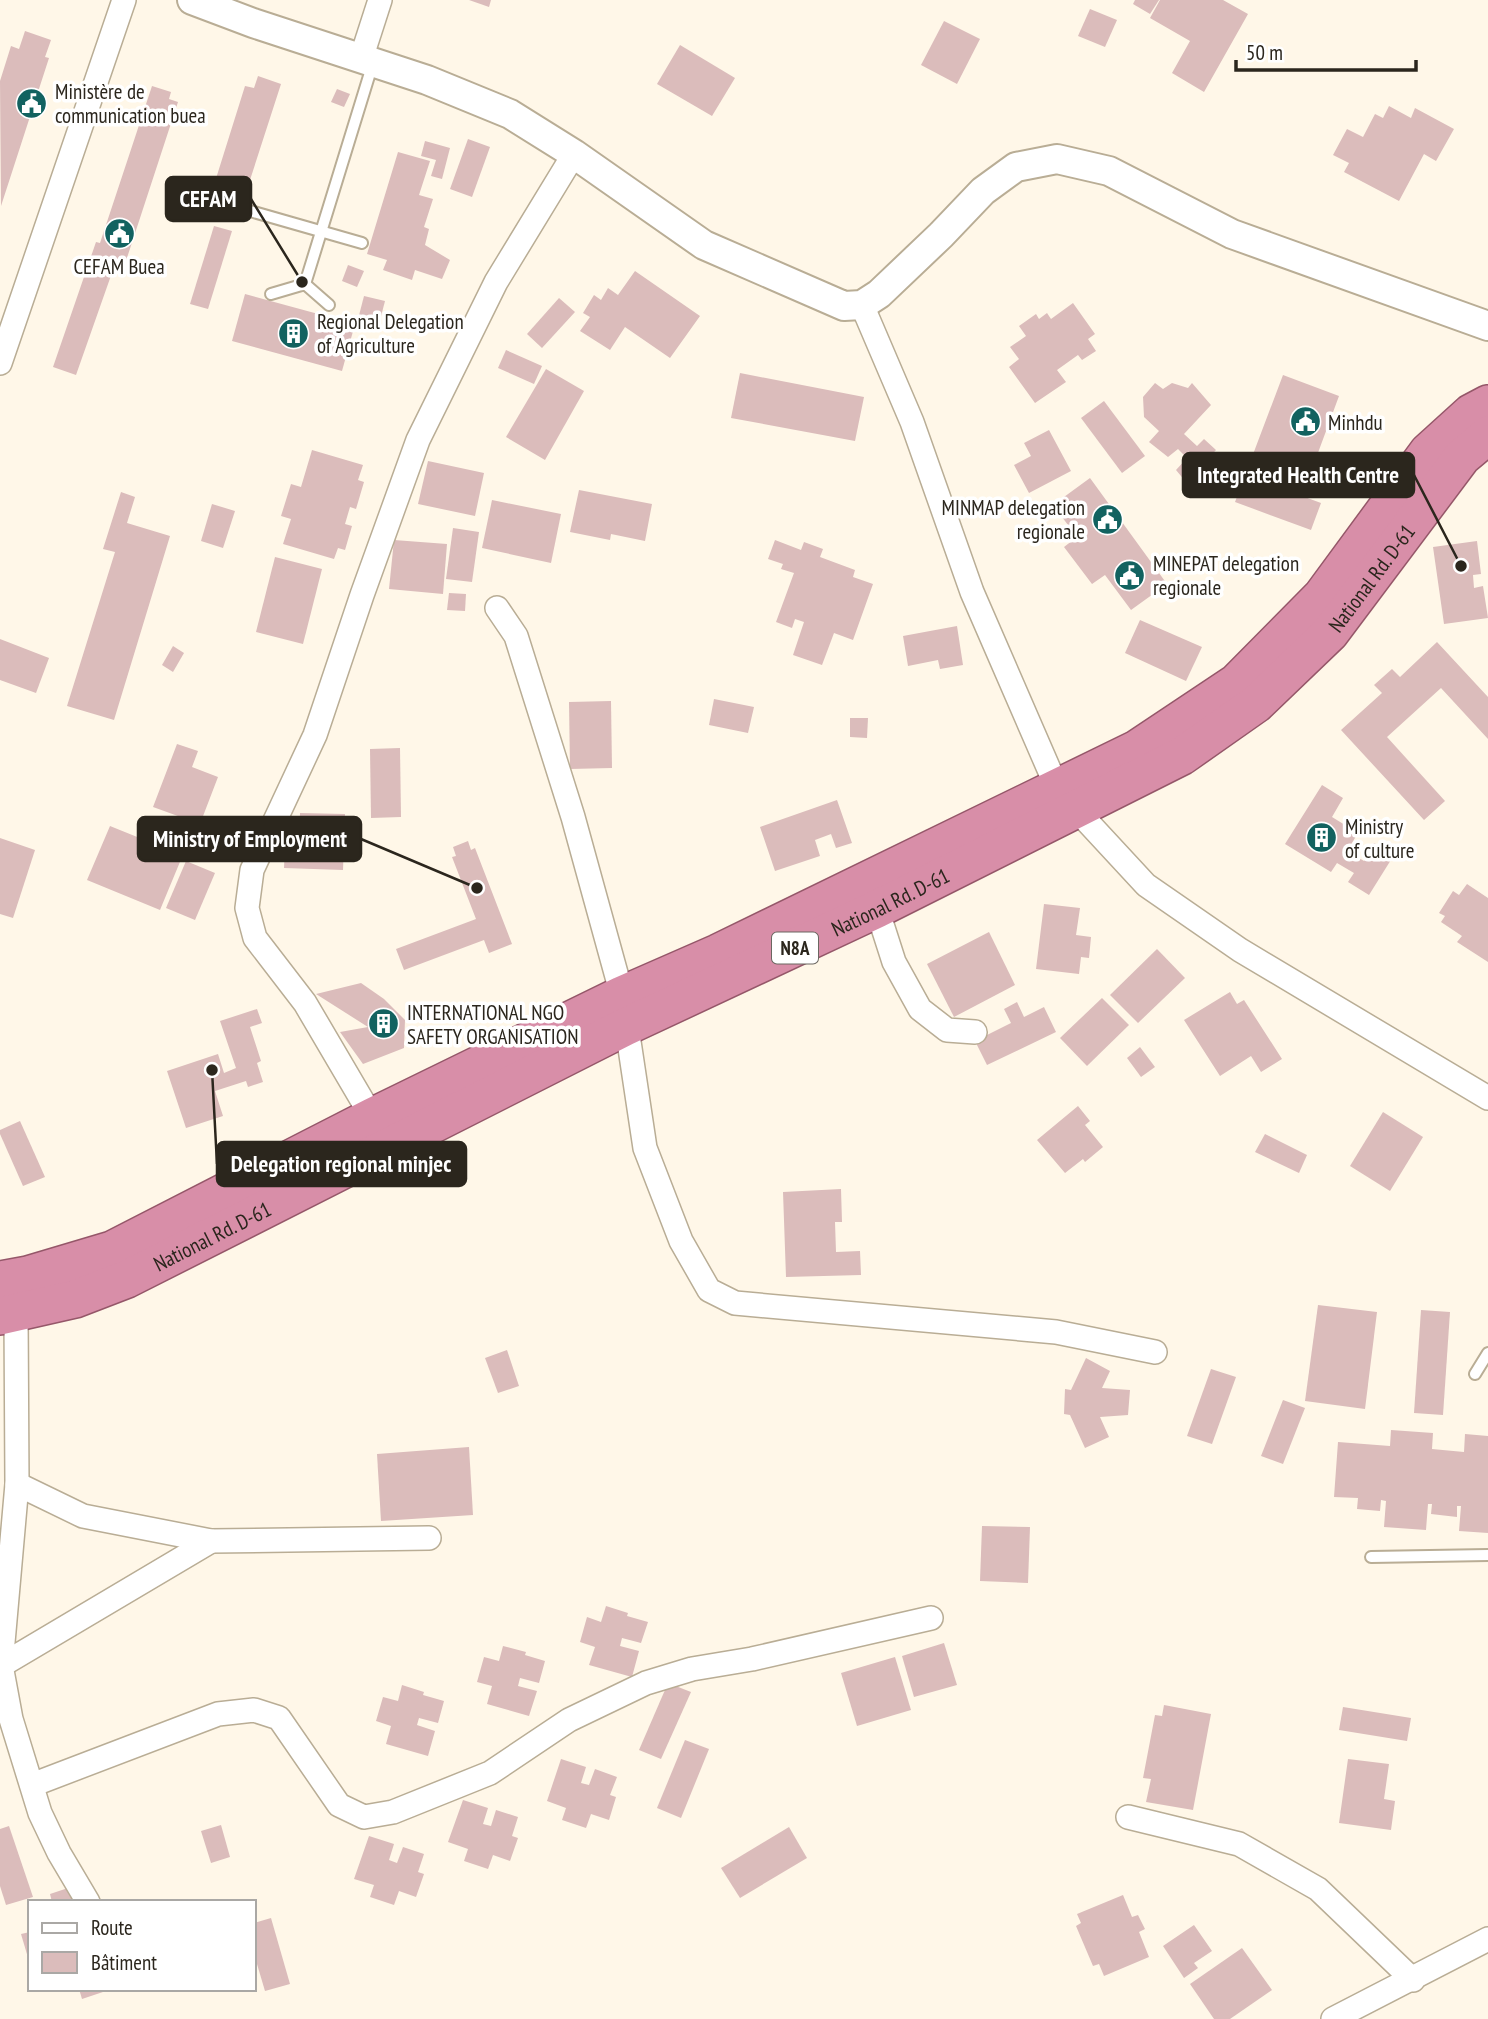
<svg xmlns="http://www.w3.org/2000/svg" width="1488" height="2019" viewBox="0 0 1488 2019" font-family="'PT Sans Narrow',sans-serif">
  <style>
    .building { fill: #dbbcbb }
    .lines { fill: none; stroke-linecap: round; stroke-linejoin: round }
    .service-casing { stroke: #b9ad95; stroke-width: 14 }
    .minor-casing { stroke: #b9ad95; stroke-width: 26 }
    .tertiary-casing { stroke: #b9ad95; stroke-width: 32 }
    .trunk-casing { stroke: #955769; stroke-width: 40 }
    .service { stroke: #fff; stroke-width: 10 }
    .minor { stroke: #fff; stroke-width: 23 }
    .tertiary { stroke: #fff; stroke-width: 28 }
    .trunk { stroke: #d88ea8; stroke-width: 37 }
    .labels { text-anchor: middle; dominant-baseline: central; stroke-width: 7; stroke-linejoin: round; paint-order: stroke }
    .shield { fill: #fff; stroke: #6b6761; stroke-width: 2 }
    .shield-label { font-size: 19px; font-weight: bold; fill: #2b261d }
    .poi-label { font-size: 21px; fill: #2b261d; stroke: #fff; text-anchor: start }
    .street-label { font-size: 21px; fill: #2b261d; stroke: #fff }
    .leader { fill: none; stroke: #2b261d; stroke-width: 2.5 }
    .callout-dot { fill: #2b261d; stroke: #fff; stroke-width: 2.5 }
    .callout { fill: #2b261d; stroke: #2b261d; stroke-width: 2.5 }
    .callout-label { font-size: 23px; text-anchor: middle; font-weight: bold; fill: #fff }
  </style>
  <rect width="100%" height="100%" fill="#fff7e8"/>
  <g class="building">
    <polygon points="469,0 491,0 489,7"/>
    <polygon points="1135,0 1159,0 1150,14 1133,4"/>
    <polygon points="1160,0 1223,0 1248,14 1204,92 1172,73 1190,41 1150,18"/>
    <polygon points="1090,9 1117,20 1105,47 1078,36"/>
    <polygon points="944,21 980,39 957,84 921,65"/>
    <polygon points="25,31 51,40 45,57 49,58 1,206 0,81 11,46 19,49"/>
    <polygon points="680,45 735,78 712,116 657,84"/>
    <polygon points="258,76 281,84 239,214 208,204 245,86 254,88"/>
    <polygon points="152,86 171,92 169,99 178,102 123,270 114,267 76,375 53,367 96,242 100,243"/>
    <polygon points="337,89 350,94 344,107 331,102"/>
    <polygon points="1389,106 1411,118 1415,108 1454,129 1436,161 1424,154 1399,201 1344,172 1349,163 1333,155 1347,129 1363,137 1375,114 1383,118"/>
    <polygon points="468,139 490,147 472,197 450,189"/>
    <polygon points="425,141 450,148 442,179 431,176 436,160 421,156"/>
    <polygon points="398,152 430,161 419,195 433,199 424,227 429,229 425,245 450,260 442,279 415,270 412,280 383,270 387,260 367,254"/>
    <polygon points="214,226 232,231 208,309 190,304"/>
    <polygon points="348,265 364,271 357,287 342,281"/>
    <polygon points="635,271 700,316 670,358 625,327 610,350 580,331 590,317 583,313 594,295 601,300 608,288 618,295"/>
    <polygon points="245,294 355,324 342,371 232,341"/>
    <polygon points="364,296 385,301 378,328 357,323"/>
    <polygon points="559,298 575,312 542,348 527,334"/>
    <polygon points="1073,303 1095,334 1088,339 1096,351 1082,360 1078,355 1057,370 1066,382 1035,403 1009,367 1019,359 1010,347 1026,336 1019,326 1036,314 1039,319 1047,313 1051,319"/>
    <polygon points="506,350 542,366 534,384 498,368"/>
    <polygon points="546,369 584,391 545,460 506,437"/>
    <polygon points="740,373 864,397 855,441 731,418"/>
    <polygon points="1283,375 1339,396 1302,496 1321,503 1311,530 1235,502"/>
    <polygon points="1155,383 1163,389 1172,383 1188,388 1192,383 1211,405 1184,434 1197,446 1204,439 1216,450 1186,482 1176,470 1187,458 1178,449 1168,457 1149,442 1159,431 1144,417 1143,397"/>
    <polygon points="1104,401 1145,456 1122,473 1081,418"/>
    <polygon points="1049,430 1071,471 1029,493 1014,465 1031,456 1024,443"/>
    <polygon points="312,450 363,465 358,480 364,482 356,509 350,507 345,524 352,526 345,550 338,548 334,559 283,544 291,519 281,516 291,484 301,487"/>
    <polygon points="428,461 484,473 475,516 418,504"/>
    <polygon points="1090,478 1167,584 1131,610 1105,575 1092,584 1064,547 1077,537 1053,505"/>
    <polygon points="579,490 652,504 645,541 611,534 610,540 570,532"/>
    <polygon points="121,492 135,497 127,523 170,536 114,720 67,706 115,552 103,549"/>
    <polygon points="492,500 561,514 551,563 482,548"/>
    <polygon points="212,504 235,511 223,548 201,541"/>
    <polygon points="453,528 479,532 472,582 446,579"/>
    <polygon points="394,540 447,544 443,594 389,589"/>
    <polygon points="775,540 801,550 804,542 823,549 820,557 855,570 853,577 873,584 853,640 834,633 822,665 793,655 804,622 795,619 792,628 776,622 794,573 781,569 783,564 768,559"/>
    <polygon points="1477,541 1481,574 1473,575 1474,588 1483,586 1488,618 1444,624 1433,547"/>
    <polygon points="275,557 322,569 303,644 256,632"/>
    <polygon points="449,593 466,594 465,611 447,610"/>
    <polygon points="1140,620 1202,647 1186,681 1125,653"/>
    <polygon points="957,626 963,665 940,669 938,660 908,666 903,636"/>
    <polygon points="0,639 49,658 36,693 0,680"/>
    <polygon points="1437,642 1488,697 1488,739 1441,688 1387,737 1445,801 1424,820 1341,730 1382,693 1374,685 1392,669 1400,677"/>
    <polygon points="173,646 184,653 173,672 162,665"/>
    <polygon points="714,699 754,707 748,733 709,725"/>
    <polygon points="611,701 612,768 570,769 569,702"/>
    <polygon points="850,718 868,718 867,738 850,737"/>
    <polygon points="177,744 198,751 192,767 218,777 200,824 153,807"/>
    <polygon points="400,748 401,817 371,818 370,749"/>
    <polygon points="1322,785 1343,798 1332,817 1358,833 1347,851 1364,861 1374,843 1394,855 1369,895 1348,882 1354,873 1337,863 1331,872 1285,844"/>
    <polygon points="837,800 852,843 836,848 831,834 815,840 820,856 775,871 760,827"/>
    <polygon points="300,813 345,814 343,870 284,868 285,845 299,846"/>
    <polygon points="110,826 152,843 157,832 168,837 170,830 188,838 186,844 190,845 185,858 182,857 160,910 87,880"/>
    <polygon points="0,838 35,850 13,918 0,914"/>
    <polygon points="468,841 471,850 475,848 512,944 489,953 484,940 404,970 396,949 476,919 452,857 456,856 453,847"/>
    <polygon points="186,861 215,873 195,920 166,908"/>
    <polygon points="1467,884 1488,898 1488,962 1457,942 1462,936 1441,922 1445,916 1439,913 1453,891 1459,895"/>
    <polygon points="1044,904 1080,908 1076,935 1091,937 1089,958 1081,957 1079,974 1036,969"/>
    <polygon points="989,932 1015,985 954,1017 927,964"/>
    <polygon points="1157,949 1185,978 1138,1023 1110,995"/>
    <polygon points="361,983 384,999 405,1020 404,1048 363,1064 340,1032 368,1027 316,994"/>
    <polygon points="1230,992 1237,1004 1244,1000 1282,1059 1261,1072 1251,1056 1220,1076 1184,1020"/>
    <polygon points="1102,998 1129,1025 1087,1066 1060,1038"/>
    <polygon points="1017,1002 1024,1017 1044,1007 1056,1032 987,1065 975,1041 1011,1023 1004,1009"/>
    <polygon points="257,1009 262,1023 250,1027 261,1061 257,1063 263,1082 248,1087 246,1081 215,1091 223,1116 186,1128 167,1071 218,1054 224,1073 236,1068 220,1021"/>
    <polygon points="1140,1047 1155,1067 1141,1077 1127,1058"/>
    <polygon points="1078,1106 1090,1121 1085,1125 1103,1147 1085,1162 1083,1159 1065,1173 1037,1140"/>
    <polygon points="1383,1112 1423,1137 1390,1191 1350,1166"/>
    <polygon points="20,1121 45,1177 23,1186 0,1134 0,1130"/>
    <polygon points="1265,1134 1307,1155 1299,1173 1255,1152"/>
    <polygon points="841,1189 842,1222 835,1222 836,1252 860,1251 861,1275 786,1277 783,1192"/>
    <polygon points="1318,1305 1377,1312 1365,1409 1305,1401"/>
    <polygon points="1421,1310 1450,1312 1443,1415 1414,1413"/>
    <polygon points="507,1350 519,1386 498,1393 485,1358"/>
    <polygon points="1086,1358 1110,1371 1102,1388 1130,1390 1128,1415 1100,1417 1109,1437 1085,1448 1070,1415 1064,1414 1065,1389 1071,1390"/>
    <polygon points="1211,1369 1236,1377 1212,1444 1187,1436"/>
    <polygon points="1283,1400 1305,1408 1283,1464 1261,1456"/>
    <polygon points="1391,1430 1433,1433 1432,1449 1464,1452 1465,1434 1488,1436 1488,1533 1459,1531 1461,1506 1457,1506 1457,1517 1431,1514 1432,1504 1428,1504 1426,1530 1384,1527 1386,1501 1381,1500 1380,1511 1357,1509 1358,1498 1334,1497 1338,1442 1390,1446"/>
    <polygon points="469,1447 473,1515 381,1521 377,1454"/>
    <polygon points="982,1526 1030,1527 1028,1583 980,1581"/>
    <polygon points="606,1606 628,1613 627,1616 648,1622 641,1643 622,1638 620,1646 639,1651 632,1677 589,1665 595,1647 580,1642 587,1617 601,1622"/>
    <polygon points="944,1643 957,1685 914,1697 902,1656"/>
    <polygon points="503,1646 526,1652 525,1655 545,1661 539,1683 520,1678 518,1686 537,1691 529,1716 487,1704 492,1686 477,1682 484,1657 499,1661"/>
    <polygon points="895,1657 911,1710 857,1726 841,1673"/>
    <polygon points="668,1683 691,1692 661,1759 639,1750"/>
    <polygon points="402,1685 424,1692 423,1695 444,1701 438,1723 419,1718 417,1725 435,1731 428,1756 386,1744 391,1726 376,1721 383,1697 398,1701"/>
    <polygon points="1164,1705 1211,1714 1193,1810 1146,1802 1151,1779 1143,1778 1155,1715 1162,1716"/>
    <polygon points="1343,1707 1411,1718 1407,1741 1339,1730"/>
    <polygon points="685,1740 709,1749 681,1818 657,1808"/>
    <polygon points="561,1759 586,1767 581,1783 589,1785 595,1769 617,1777 610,1795 616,1797 609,1820 591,1814 586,1828 562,1820 566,1808 547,1801"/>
    <polygon points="1348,1759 1389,1764 1384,1799 1395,1801 1391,1830 1339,1823"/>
    <polygon points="463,1800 488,1808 483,1824 491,1826 496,1810 518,1817 512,1836 518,1838 510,1861 493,1855 488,1869 464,1861 468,1849 448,1842"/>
    <polygon points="221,1825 230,1857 211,1863 201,1831"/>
    <polygon points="9,1826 33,1897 6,1905 0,1886 0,1829"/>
    <polygon points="789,1827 807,1858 740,1898 721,1868"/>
    <polygon points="369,1836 394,1844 389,1860 397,1863 403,1847 424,1854 418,1872 424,1874 416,1897 399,1891 394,1905 370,1897 374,1885 354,1879"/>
    <polygon points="71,1887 75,1902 52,1902 50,1894"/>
    <polygon points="1123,1895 1132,1917 1138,1915 1145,1929 1139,1932 1149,1957 1104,1976 1099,1964 1093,1966 1076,1926 1081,1923 1077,1914"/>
    <polygon points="271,1918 290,1984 265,1991 254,1954 254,1923"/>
    <polygon points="1194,1925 1212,1951 1194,1963 1198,1968 1184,1978 1163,1946"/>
    <polygon points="30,1932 30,1961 29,1961 21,1934"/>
    <polygon points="1242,1948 1272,1990 1230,2019 1214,2019 1190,1984"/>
    <polygon points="79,1989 102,1989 103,1992 82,1999"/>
  </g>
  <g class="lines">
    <defs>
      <g id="service">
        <polyline points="250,211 362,243"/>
        <polyline points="305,284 373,63"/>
        <polyline points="271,294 305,284 329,305"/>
        <polyline points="1475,1374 1488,1353"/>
        <polyline points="1371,1557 1488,1555"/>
      </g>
      <g id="minor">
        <polyline points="361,59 380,0"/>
        <polyline points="862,305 912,422 972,592 1058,790 1146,885 1240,950 1488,1098"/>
        <polyline points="0,363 124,0"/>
        <polyline points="497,608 516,636 573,817 622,995 645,1148 681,1241 709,1290 735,1303 1056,1332 1155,1352"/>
        <polyline points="877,909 894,962 920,1009 947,1030 975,1032"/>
        <polyline points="372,1117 305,1003 255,938 247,908 252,870 315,735 362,595 418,440 496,282 574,154"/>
        <polyline points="16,1314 17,1484 1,1665 11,1719 40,1813 59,1853 88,1902"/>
        <polyline points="17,1484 83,1516 211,1541 429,1538"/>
        <polyline points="0,1666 211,1541"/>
        <polyline points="32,1785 218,1714 254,1710 279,1718 339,1805 364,1817 393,1812 490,1773 569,1720 646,1683 692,1669 752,1659 931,1618"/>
        <polyline points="1128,1817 1239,1844 1318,1889 1413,1980"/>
        <polyline points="1333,2019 1488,1939"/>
      </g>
      <polyline id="tertiary" points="192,0 253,23 427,80 510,114 574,154 704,245 844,306 862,305 879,294 941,235 983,191 1016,167 1057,159 1109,171 1232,234 1488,326"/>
      <g id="trunk">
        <polyline points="0,1280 28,1275 112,1250 372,1117 622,995 718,953 1137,749 1236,683 1322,596 1428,452 1471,413 1488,404"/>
        <path id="s1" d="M 0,1316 L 75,1299 L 127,1279 L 625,1027 L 877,909 L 1182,756 L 1256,704 L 1330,633 L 1462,457 L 1488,435"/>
      </g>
    </defs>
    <use href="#service" class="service-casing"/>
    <use href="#minor" class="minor-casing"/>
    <use href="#tertiary" class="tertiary-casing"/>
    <use href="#trunk" class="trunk-casing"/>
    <use href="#service" class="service"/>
    <use href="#minor" class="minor"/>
    <use href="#tertiary" class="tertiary"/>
    <use href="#trunk" class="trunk"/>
  </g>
  <defs>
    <symbol id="civic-disc" viewBox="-11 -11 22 22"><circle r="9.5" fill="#126260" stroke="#fff"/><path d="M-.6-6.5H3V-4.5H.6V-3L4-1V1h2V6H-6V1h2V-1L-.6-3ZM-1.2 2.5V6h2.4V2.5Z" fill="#fff"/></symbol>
    <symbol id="building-disc" viewBox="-11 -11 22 22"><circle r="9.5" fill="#126260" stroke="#fff"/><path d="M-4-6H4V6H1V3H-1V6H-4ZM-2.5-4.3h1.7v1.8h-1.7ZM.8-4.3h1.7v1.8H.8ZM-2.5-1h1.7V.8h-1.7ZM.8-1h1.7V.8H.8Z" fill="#fff"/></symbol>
  </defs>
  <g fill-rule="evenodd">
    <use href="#civic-disc" x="14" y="86" width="35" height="35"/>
    <use href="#civic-disc" x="102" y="216" width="35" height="35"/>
    <use href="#building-disc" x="276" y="316" width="35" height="35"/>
    <use href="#civic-disc" x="1288" y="404" width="35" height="35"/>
    <use href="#civic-disc" x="1090" y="502" width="35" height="35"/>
    <use href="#civic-disc" x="1112" y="558" width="35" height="35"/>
    <use href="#building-disc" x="1304" y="820" width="35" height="35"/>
    <use href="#building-disc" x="366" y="1006" width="35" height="35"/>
  </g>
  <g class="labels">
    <rect class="shield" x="772" y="932.5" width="46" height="31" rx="5"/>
    <g class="shield-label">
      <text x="795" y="948">N8A</text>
    </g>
    <g class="poi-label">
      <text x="55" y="91">Ministère de<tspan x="55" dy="24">communication buea</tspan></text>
      <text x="119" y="266" text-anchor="middle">CEFAM Buea</text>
      <text x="317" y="321">Regional Delegation<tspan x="317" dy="24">of Agriculture</tspan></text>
      <text x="1328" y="422">Minhdu</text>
      <text x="1085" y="507" text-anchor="end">MINMAP delegation<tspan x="1085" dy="24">regionale</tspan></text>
      <text x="1153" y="563">MINEPAT delegation<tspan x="1153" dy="24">regionale</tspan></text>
      <text x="1345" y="826">Ministry<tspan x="1345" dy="24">of culture</tspan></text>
      <text x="407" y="1012">INTERNATIONAL NGO<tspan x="407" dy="24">SAFETY ORGANISATION</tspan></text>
    </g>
    <g class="street-label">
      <text stroke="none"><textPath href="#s1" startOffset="1572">National Rd. D-61</textPath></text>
      <text stroke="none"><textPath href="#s1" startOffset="984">National Rd. D-61</textPath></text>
      <text stroke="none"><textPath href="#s1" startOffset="228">National Rd. D-61</textPath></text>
    </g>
  </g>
  <path class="leader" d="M302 282L251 199M1461 566L1414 475M477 888L361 839M212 1070L217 1164"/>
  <g class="callout-dot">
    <circle cx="302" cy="282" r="7"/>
    <circle cx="1461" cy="566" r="7"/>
    <circle cx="477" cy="888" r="7"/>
    <circle cx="212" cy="1070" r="7"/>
  </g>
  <g class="callout">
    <rect x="166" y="177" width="85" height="44" rx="7"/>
    <rect x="1183" y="453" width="231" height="44" rx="7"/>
    <rect x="138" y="817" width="223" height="44" rx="7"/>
    <rect x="217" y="1142" width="249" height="44" rx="7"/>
  </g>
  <g class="callout-label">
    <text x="208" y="207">CEFAM</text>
    <text x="1298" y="483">Integrated Health Centre</text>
    <text x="250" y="847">Ministry of Employment</text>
    <text x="341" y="1172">Delegation regional minjec</text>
  </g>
  <rect x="28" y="1900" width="228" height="91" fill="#ffffff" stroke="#aaa8a5" stroke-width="2"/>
  <rect x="42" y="1923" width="35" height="10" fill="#ffffff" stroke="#aaa8a5" stroke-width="2"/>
  <text x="91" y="1935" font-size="21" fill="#2b261d">Route</text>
  <rect x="42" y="1952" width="35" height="21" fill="#dbbcbb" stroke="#aaa8a5" stroke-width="2"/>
  <text x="91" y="1970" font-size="21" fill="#2b261d">Bâtiment</text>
  <path d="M1236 60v10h180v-10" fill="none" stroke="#2b261d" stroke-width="3.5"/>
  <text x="1246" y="60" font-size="21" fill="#2b261d" stroke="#ffffff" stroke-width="5" paint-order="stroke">50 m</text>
</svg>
